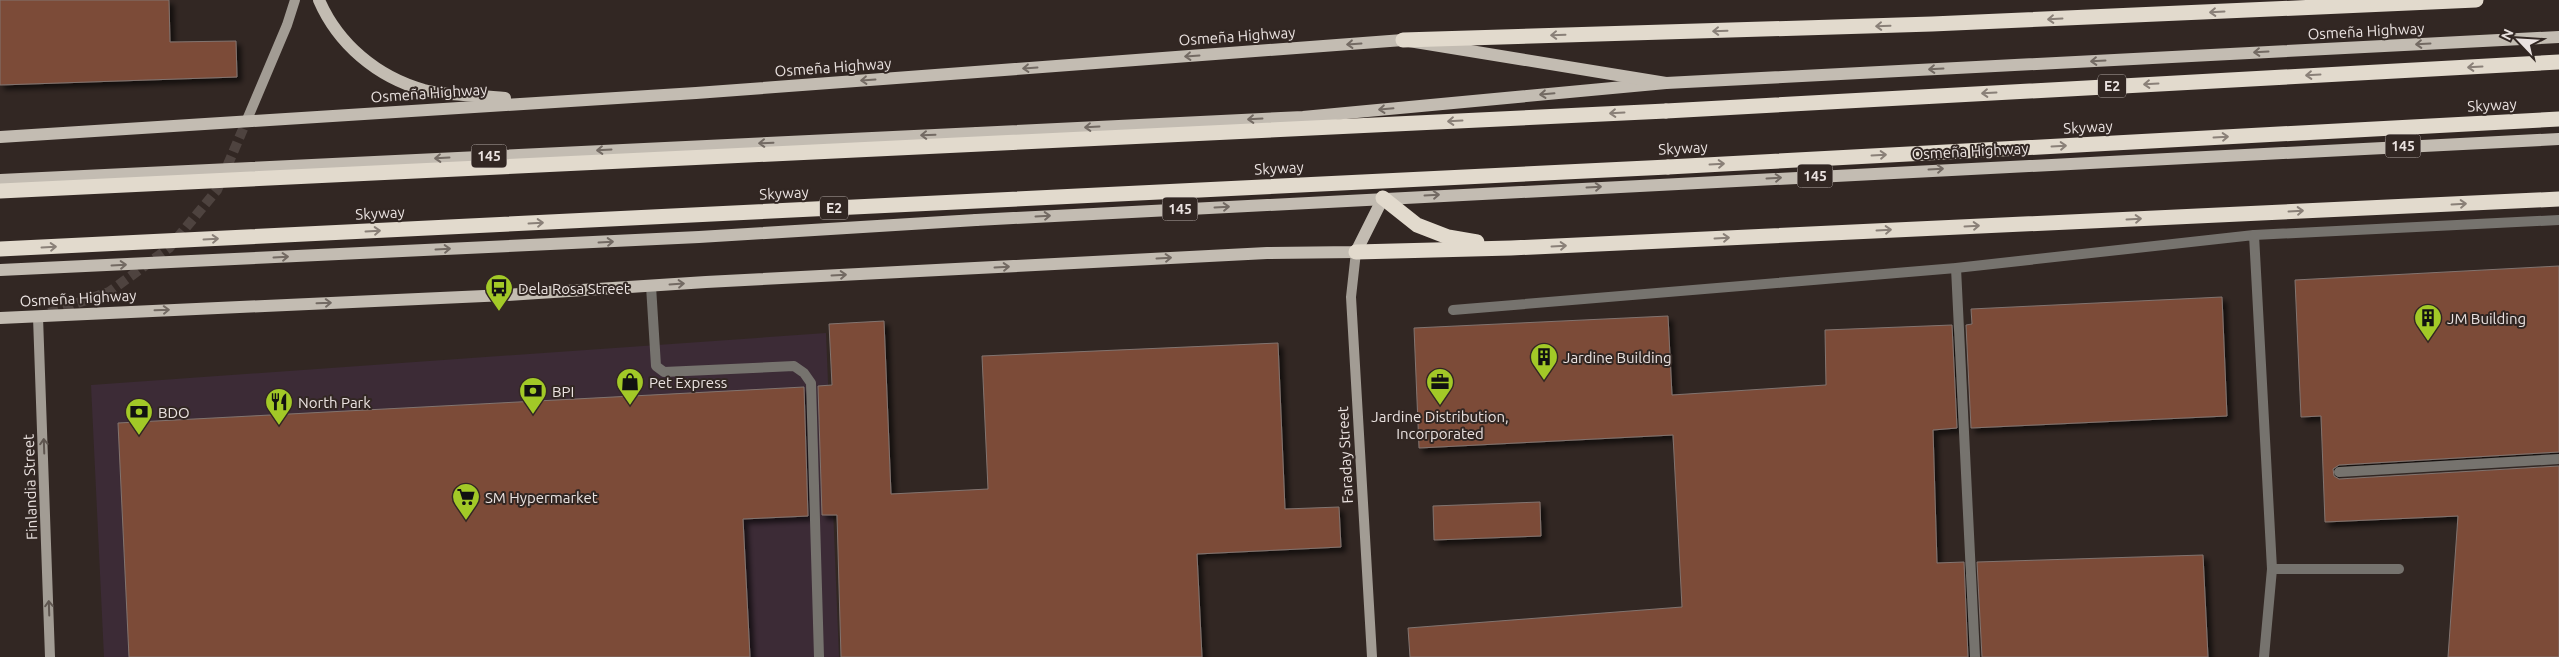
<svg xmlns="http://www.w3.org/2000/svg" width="2559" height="657" viewBox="0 0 2559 657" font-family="Ubuntu,sans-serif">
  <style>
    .commercial { fill: #3c2b36 }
    .building { fill: #7c4b39; stroke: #82746f; filter: url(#shadow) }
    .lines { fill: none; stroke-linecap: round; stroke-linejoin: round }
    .secondary-tunnel { stroke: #4e433f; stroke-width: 10; stroke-dasharray: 10 5; stroke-linecap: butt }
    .lane { stroke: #76736e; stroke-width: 10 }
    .street { stroke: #76736e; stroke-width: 10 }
    .secondary { stroke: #a29c94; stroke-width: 10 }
    .primary { stroke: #c3bcb2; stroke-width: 12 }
    .highway { stroke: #e2dacd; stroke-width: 15 }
    .primary-bridge { stroke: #c3bcb2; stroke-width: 12 }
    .highway-bridge { stroke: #e2dacd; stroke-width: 15 }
    .oneway { stroke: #8a8078 }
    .oneway2 { stroke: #736a63 }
    .oneway3 { stroke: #5f5650 }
    .labels { text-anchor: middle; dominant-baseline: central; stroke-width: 4; stroke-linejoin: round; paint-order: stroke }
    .shield { fill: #322723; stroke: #b3aaa7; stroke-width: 1 }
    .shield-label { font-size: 14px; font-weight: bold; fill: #eae2e0 }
    .street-label { font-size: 15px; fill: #eae2e0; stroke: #322723 }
    .poi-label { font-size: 15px; fill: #eae2e0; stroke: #322723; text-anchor: start }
  </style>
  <defs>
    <filter id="shadow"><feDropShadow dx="4.5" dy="4.5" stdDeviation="2.5" flood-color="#0009"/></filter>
  </defs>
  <rect width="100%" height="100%" fill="#322723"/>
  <polygon class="commercial" points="826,333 839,657 104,657 91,385"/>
  <g class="building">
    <polygon points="0,0 169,0 170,42 236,41 237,77 0,85"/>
    <polygon points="2559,266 2559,452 2339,465 2333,469 2334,476 2339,479 2559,466 2559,657 2448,657 2458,516 2325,522 2321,416 2301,417 2295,280"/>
    <polygon points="2222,297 2227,416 1971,428 1966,325 1972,324 1971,309"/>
    <polygon points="1668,316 1672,395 1826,385 1825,330 1952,325 1957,428 1933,430 1937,563 1964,562 1968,657 1410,657 1408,628 1682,607 1673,435 1419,448 1414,328"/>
    <polygon points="884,321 891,494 988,489 982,356 1278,343 1285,509 1339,507 1341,547 1197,554 1202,657 841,657 837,515 822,515 818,386 832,385 829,324"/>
    <polygon points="804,387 808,516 743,519 750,657 129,657 118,423"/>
    <polygon points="1540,502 1541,536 1434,540 1433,506"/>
    <polygon points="2203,555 2208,657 1982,657 1977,562"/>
  </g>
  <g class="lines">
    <polyline class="secondary-tunnel" points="49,313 109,292 169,248 217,190 246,122"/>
    <g class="lane">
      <polyline points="1956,268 1975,657"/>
      <polyline points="651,286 656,366 664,372 794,366 804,373 811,383 819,657"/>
      <polyline points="1453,310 1956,268 2254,235 2272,569 2264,657"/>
      <polyline points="2339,472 2559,459"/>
      <polyline points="2272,569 2399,569"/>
    </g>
    <polyline class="street" points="2254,235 2559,220"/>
    <g class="secondary">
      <polyline points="246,122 287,25 295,0"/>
      <polyline points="1356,252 1351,297 1372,657"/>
      <polyline points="38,317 50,657"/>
    </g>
    <g class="primary">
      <path d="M 319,0 C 338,44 377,77 424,90 C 448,96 480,95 505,98"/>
      <polyline points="977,133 1303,117 1666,83 2559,37"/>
      <polyline points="0,137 696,93 1403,40 1666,83"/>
      <polyline points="976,220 2559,139"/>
      <polyline points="0,318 506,295 706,282 1267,253 1356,252 1383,198"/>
    </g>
    <g class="highway">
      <polyline points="1403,40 1932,24 2476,0"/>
      <polyline points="1666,111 2559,62"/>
      <polyline points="1668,167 2559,119"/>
      <polyline points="1383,198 1417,225 1448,237 1477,242"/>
      <polyline points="1356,252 1511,248 2559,199"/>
    </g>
    <g class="primary-bridge">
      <polyline points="0,180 977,133"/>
      <polyline points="0,270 699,237 976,220"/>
    </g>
    <g class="highway-bridge">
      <polyline points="0,191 1666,111"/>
      <polyline points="0,249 1668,167"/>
    </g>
  </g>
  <defs><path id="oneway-shaft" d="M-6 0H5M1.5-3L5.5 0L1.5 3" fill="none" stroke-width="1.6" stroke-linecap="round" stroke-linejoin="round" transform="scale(1.25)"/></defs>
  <g class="oneway">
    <use href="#oneway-shaft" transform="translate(2217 12) rotate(177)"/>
    <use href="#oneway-shaft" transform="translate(2055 19) rotate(177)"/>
    <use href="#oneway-shaft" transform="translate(1883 26) rotate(178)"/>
    <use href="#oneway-shaft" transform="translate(1720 31) rotate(178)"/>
    <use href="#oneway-shaft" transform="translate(1558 35) rotate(178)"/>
    <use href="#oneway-shaft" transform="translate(2475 67) rotate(177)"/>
    <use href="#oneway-shaft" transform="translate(2313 75) rotate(177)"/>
    <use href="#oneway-shaft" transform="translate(2151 84) rotate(177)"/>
    <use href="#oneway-shaft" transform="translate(1989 93) rotate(177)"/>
    <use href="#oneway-shaft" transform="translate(1617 113) rotate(177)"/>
    <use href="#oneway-shaft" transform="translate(1455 121) rotate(177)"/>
    <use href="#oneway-shaft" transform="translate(2221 137) rotate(-3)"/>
    <use href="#oneway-shaft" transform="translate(2059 146) rotate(-3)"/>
    <use href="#oneway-shaft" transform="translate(1879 155) rotate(-3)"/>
    <use href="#oneway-shaft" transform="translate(1717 164) rotate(-3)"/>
    <use href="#oneway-shaft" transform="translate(2459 204) rotate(-3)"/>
    <use href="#oneway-shaft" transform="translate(2296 211) rotate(-3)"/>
    <use href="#oneway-shaft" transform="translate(2134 219) rotate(-3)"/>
    <use href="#oneway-shaft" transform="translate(536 223) rotate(-3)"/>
    <use href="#oneway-shaft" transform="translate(1972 226) rotate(-3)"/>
    <use href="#oneway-shaft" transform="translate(1884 230) rotate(-3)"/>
    <use href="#oneway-shaft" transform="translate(373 231) rotate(-3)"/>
    <use href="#oneway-shaft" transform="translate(1722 238) rotate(-3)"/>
    <use href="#oneway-shaft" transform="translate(211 239) rotate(-3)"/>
    <use href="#oneway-shaft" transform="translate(1559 246) rotate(-3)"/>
    <use href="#oneway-shaft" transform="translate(49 247) rotate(-3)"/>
  </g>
  <g class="oneway2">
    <use href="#oneway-shaft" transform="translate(1354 44) rotate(176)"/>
    <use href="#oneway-shaft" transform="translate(2423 44) rotate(177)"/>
    <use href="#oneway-shaft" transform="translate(2261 52) rotate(177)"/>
    <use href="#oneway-shaft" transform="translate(1192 56) rotate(176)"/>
    <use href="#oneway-shaft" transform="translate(2098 61) rotate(177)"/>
    <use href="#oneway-shaft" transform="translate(1030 68) rotate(176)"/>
    <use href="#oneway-shaft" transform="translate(1936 69) rotate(177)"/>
    <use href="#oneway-shaft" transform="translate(868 80) rotate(176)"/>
    <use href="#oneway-shaft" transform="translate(1547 94) rotate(175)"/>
    <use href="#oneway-shaft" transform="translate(1386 109) rotate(175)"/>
    <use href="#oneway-shaft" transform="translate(1255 119) rotate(177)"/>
    <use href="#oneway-shaft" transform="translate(1092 127) rotate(177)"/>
    <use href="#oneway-shaft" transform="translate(928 135) rotate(178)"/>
    <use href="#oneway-shaft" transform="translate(766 143) rotate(178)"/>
    <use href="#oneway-shaft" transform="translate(604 150) rotate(177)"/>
    <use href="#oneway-shaft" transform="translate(442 158) rotate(177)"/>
    <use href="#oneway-shaft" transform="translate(1936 169) rotate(-3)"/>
    <use href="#oneway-shaft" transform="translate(1774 178) rotate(-3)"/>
    <use href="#oneway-shaft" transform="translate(1594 187) rotate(-3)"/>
    <use href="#oneway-shaft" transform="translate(1432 195) rotate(-3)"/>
    <use href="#oneway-shaft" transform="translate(1222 207) rotate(-3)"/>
    <use href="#oneway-shaft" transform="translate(1043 216) rotate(-3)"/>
    <use href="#oneway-shaft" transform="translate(606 242) rotate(-3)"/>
    <use href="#oneway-shaft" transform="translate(443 249) rotate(-3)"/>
    <use href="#oneway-shaft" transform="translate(281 257) rotate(-3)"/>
    <use href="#oneway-shaft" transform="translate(1164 258) rotate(-3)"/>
    <use href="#oneway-shaft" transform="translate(119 265) rotate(-3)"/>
    <use href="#oneway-shaft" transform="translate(1002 267) rotate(-3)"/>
    <use href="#oneway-shaft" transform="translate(839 275) rotate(-3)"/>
    <use href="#oneway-shaft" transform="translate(677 284) rotate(-4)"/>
    <use href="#oneway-shaft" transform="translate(324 303) rotate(-2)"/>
    <use href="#oneway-shaft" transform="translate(162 310) rotate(-2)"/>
  </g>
  <g class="oneway3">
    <use href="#oneway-shaft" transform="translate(44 446) rotate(-92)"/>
    <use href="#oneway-shaft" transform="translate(49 608) rotate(-92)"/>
  </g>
  <defs>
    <symbol id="bus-pin" viewBox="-11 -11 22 30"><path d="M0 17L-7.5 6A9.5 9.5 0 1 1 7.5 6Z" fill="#a2c927" stroke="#322723"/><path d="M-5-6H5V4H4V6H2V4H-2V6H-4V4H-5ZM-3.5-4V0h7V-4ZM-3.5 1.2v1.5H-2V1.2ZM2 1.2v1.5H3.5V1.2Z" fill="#111"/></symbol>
    <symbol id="building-pin" viewBox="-11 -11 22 30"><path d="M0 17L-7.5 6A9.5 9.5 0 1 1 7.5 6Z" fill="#a2c927" stroke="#322723"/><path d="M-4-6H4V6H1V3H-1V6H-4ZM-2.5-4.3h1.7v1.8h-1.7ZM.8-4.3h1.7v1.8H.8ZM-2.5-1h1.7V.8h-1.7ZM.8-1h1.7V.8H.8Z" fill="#111"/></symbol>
    <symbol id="shop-pin" viewBox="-11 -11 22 30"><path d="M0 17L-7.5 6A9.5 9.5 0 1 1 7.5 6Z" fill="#a2c927" stroke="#322723"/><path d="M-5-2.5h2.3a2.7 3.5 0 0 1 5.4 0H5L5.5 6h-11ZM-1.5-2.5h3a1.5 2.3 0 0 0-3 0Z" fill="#111"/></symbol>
    <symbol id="office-pin" viewBox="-11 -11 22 30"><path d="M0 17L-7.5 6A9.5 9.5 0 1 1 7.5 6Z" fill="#a2c927" stroke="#322723"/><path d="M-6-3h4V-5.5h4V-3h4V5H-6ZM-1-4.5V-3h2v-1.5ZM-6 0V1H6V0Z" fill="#111"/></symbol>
    <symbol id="bank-pin" viewBox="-11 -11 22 30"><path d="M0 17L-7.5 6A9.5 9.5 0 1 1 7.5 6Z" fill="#a2c927" stroke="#322723"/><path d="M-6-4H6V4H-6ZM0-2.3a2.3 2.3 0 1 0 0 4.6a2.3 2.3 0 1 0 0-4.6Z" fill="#111"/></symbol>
    <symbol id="restaurant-pin" viewBox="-11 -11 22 30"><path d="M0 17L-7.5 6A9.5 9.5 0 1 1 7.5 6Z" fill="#a2c927" stroke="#322723"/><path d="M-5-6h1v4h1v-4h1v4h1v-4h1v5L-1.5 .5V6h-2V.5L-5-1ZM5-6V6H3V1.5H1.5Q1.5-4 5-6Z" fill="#111"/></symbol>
    <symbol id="supermarket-pin" viewBox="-11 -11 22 30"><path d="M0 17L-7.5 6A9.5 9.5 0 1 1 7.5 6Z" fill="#a2c927" stroke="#322723"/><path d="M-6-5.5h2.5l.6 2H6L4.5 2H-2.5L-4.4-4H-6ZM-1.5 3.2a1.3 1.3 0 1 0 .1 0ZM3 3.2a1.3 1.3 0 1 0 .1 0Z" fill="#111"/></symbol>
  </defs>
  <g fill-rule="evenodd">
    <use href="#bus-pin" x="483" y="272" width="32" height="43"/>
    <use href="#building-pin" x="2412" y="302" width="32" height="43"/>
    <use href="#building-pin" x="1528" y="341" width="32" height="43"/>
    <use href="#shop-pin" x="614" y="366" width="32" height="43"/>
    <use href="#office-pin" x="1424" y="366" width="32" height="43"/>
    <use href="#bank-pin" x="517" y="375" width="32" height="43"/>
    <use href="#restaurant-pin" x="263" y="386" width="32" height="43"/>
    <use href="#bank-pin" x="123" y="396" width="32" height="43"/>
    <use href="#supermarket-pin" x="450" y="481" width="32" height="43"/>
  </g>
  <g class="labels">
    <g class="shield">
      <rect x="2098" y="74.5" width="28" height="23" rx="4"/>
      <rect x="2385.5" y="134.5" width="35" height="23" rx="4"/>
      <rect x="471.5" y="144.5" width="35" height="23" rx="4"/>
      <rect x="1797.5" y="164.5" width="35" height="23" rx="4"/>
      <rect x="820" y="196.5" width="28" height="23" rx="4"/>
      <rect x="1162.5" y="197.5" width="35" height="23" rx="4"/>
    </g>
    <g class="shield-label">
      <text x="2112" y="86">E2</text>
      <text x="2403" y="146">145</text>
      <text x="489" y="156">145</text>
      <text x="1815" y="176">145</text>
      <text x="834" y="208">E2</text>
      <text x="1180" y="209">145</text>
    </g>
    <g class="street-label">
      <text transform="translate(2366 31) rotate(-3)">Osmeña Highway</text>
      <text transform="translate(1237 36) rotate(-4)">Osmeña Highway</text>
      <text transform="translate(833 67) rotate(-4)">Osmeña Highway</text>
      <text transform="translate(429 93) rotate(-4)">Osmeña Highway</text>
      <text transform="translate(2492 105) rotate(-3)">Skyway</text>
      <text transform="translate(2088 127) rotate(-3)">Skyway</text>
      <text transform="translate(1683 148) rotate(-3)">Skyway</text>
      <text transform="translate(1970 151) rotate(-3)">Osmeña Highway</text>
      <text transform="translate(1279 168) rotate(-3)">Skyway</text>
      <text transform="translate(784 193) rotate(-3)">Skyway</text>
      <text transform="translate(380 213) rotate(-3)">Skyway</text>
      <text transform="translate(78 298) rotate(-3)">Osmeña Highway</text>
      <text transform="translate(1345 455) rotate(-93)">Faraday Street</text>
      <text transform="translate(30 487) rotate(-92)">Finlandia Street</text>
    </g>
    <g class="poi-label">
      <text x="518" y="288">Dela Rosa Street</text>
      <text x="2447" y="318">JM Building</text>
      <text x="1563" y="357">Jardine Building</text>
      <text x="649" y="382">Pet Express</text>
      <text x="552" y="391">BPI</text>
      <text x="298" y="402">North Park</text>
      <text x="158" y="412">BDO</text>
      <text x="1440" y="416" text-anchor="middle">Jardine Distribution,<tspan x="1440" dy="17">Incorporated</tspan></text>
      <text x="485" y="497">SM Hypermarket</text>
    </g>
  </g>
  <g transform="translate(2519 40) rotate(295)" stroke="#322723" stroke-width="4" paint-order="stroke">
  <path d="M0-4L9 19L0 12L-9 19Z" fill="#eae2e0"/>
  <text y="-8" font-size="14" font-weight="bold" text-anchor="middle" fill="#eae2e0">N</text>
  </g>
</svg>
